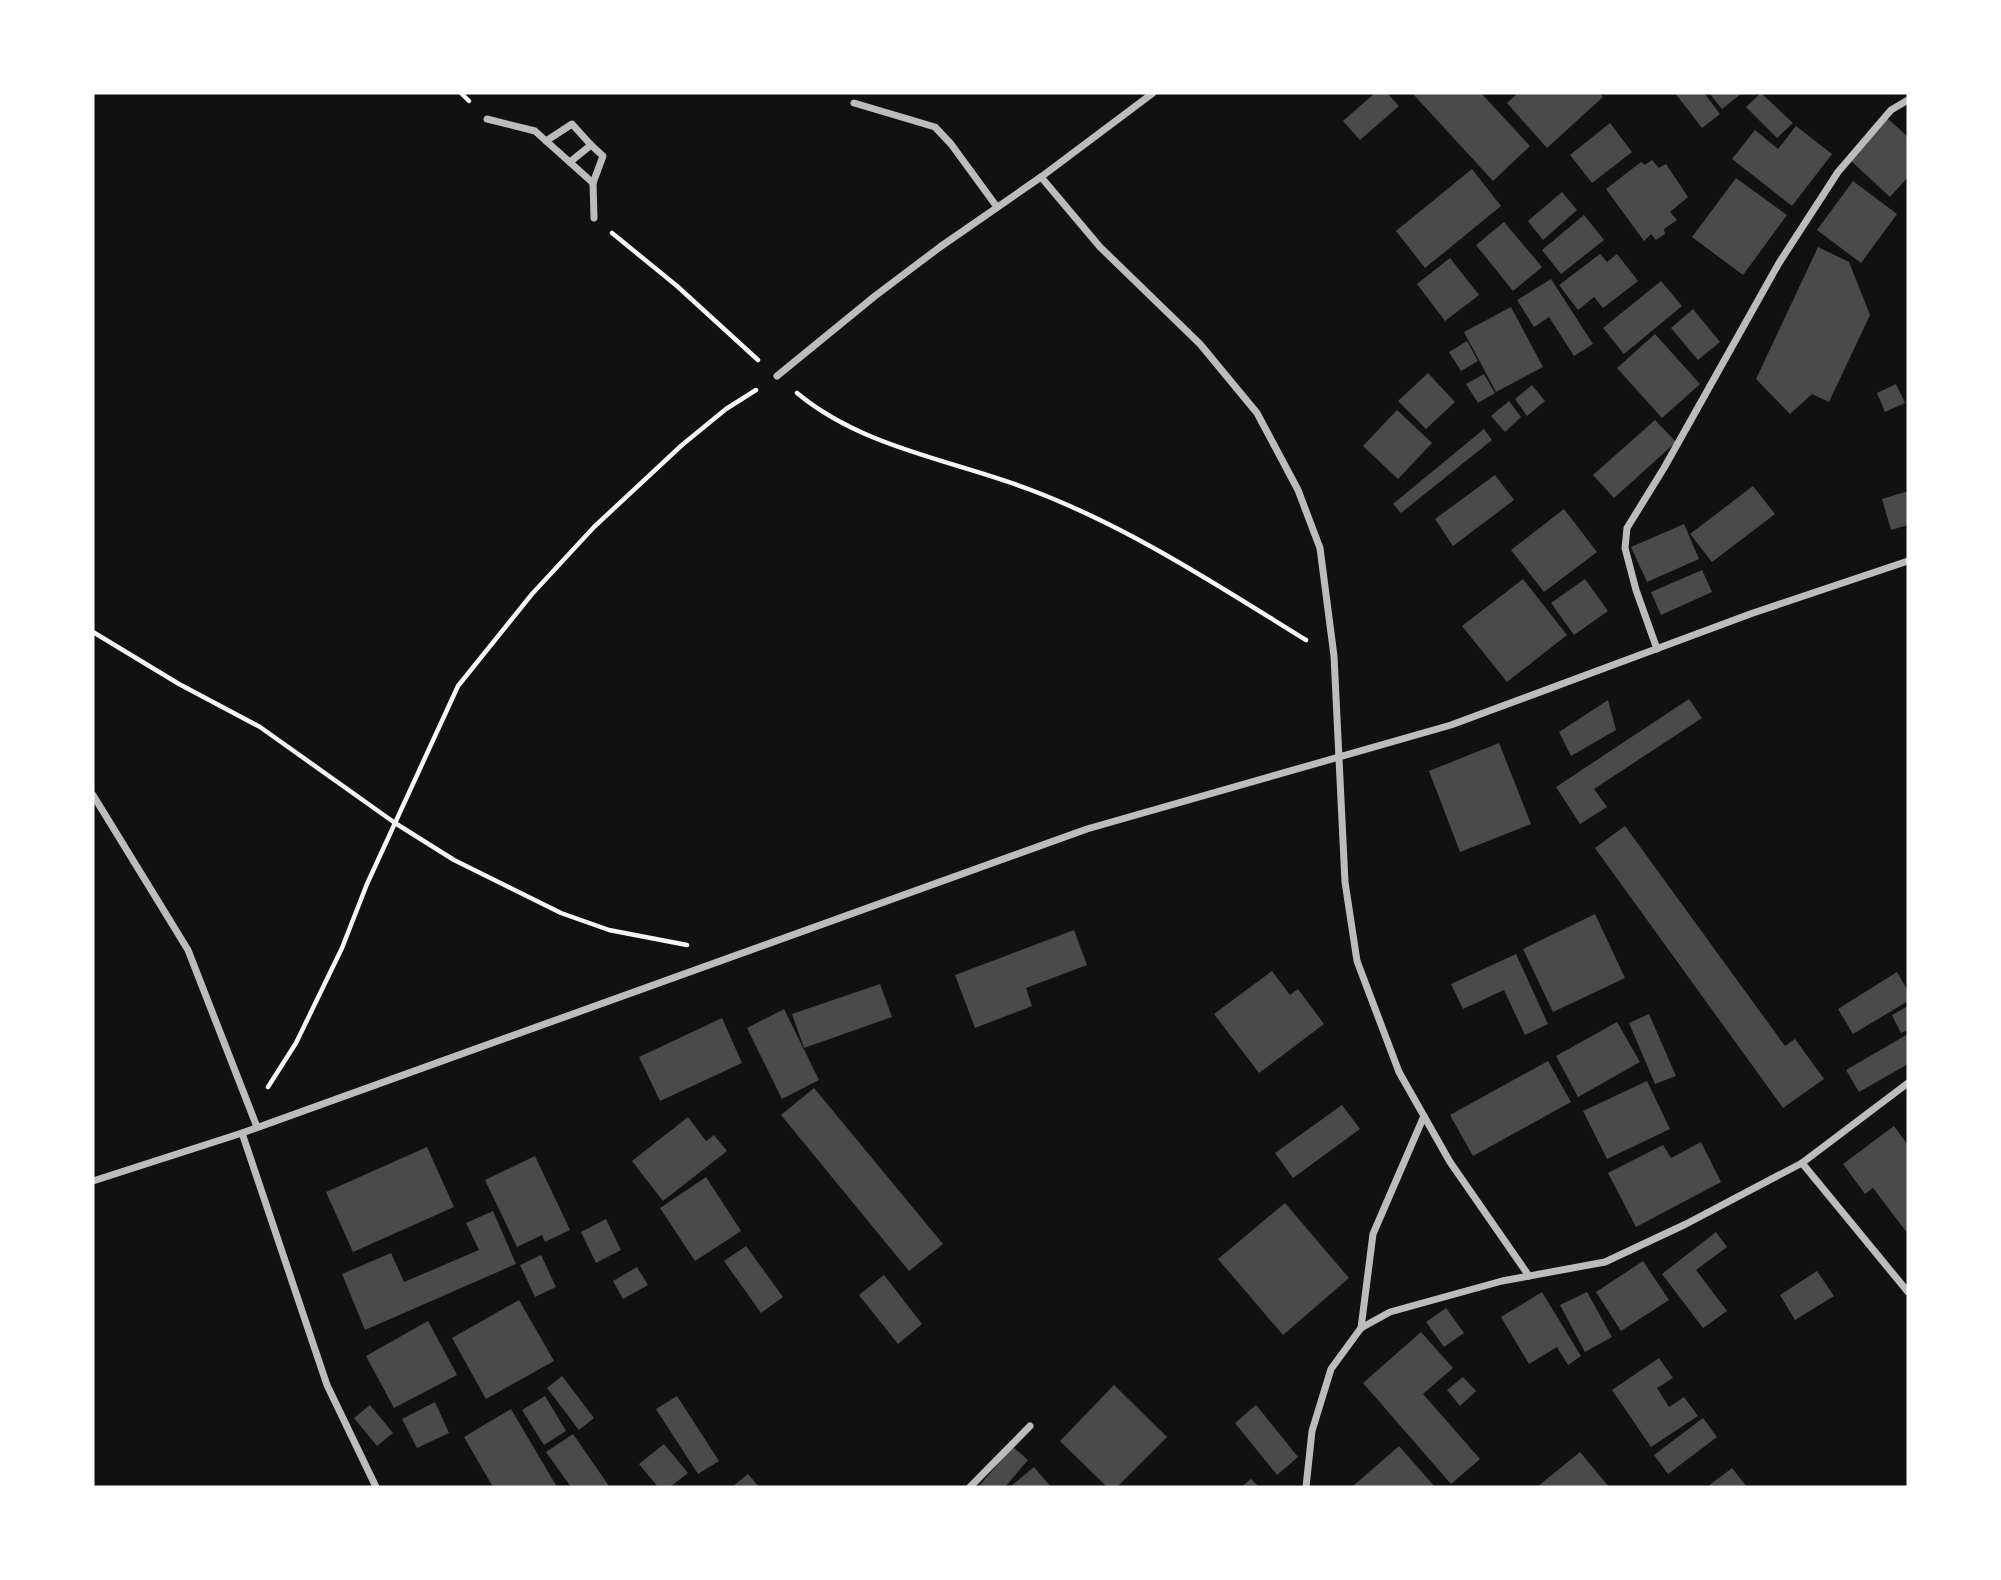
<svg xmlns="http://www.w3.org/2000/svg" width="2001" height="1580" viewBox="0 0 2001 1580" font-family="'Asap Condensed',sans-serif">
  <style>
    .building { fill: #4a4a4a }
    .lines { fill: none; stroke-linecap: round; stroke-linejoin: round }
    .path { stroke: #f5f5f5; stroke-width: 4.5 }
    .minor { stroke: #bcbcbc; stroke-width: 7 }
  </style>
  <rect width="100%" height="100%" fill="#111"/>
  <g class="building">
    <polygon points="1375,93 1387,93 1399,106 1360,140 1343,121"/>
    <polygon points="1416,93 1481,93 1530,146 1493,181 1414,95"/>
    <polygon points="1518,93 1599,93 1603,97 1547,148 1507,103"/>
    <polygon points="1675,93 1704,93 1720,114 1702,128"/>
    <polygon points="1709,93 1742,93 1722,109"/>
    <polygon points="1761,93 1793,123 1777,138 1746,107"/>
    <polygon points="1887,118 1908,137 1908,177 1890,197 1849,159"/>
    <polygon points="1610,123 1632,152 1592,183 1570,155"/>
    <polygon points="1796,126 1832,154 1792,206 1732,159 1755,130 1778,149"/>
    <polygon points="1652,160 1659,168 1666,164 1688,197 1670,212 1677,220 1664,229 1665,234 1656,240 1651,234 1644,241 1606,189 1641,162 1645,165"/>
    <polygon points="1472,169 1501,206 1425,268 1396,231"/>
    <polygon points="1736,178 1787,215 1743,275 1692,237"/>
    <polygon points="1853,181 1897,214 1861,263 1817,230"/>
    <polygon points="1562,192 1577,210 1543,240 1528,221"/>
    <polygon points="1584,215 1604,240 1561,274 1542,250"/>
    <polygon points="1504,222 1542,267 1513,291 1476,245"/>
    <polygon points="1818,247 1849,262 1870,315 1829,402 1812,394 1790,414 1756,379"/>
    <polygon points="1600,254 1607,262 1617,254 1638,281 1603,308 1594,297 1578,310 1559,285"/>
    <polygon points="1450,258 1479,295 1445,321 1417,284"/>
    <polygon points="1551,279 1593,344 1574,356 1549,317 1534,327 1517,300"/>
    <polygon points="1661,281 1682,306 1624,354 1603,328"/>
    <polygon points="1511,307 1543,367 1496,392 1464,332"/>
    <polygon points="1693,309 1720,342 1698,360 1671,328"/>
    <polygon points="1655,334 1700,384 1662,418 1617,368"/>
    <polygon points="1467,341 1478,361 1461,371 1449,352"/>
    <polygon points="1428,373 1455,402 1426,429 1398,401"/>
    <polygon points="1484,374 1495,393 1478,403 1466,384"/>
    <polygon points="1896,384 1905,403 1885,412 1877,393"/>
    <polygon points="1532,385 1545,401 1527,416 1515,399"/>
    <polygon points="1509,401 1521,417 1505,432 1491,416"/>
    <polygon points="1397,410 1432,443 1398,479 1363,446"/>
    <polygon points="1655,420 1676,442 1614,498 1593,475"/>
    <polygon points="1484,429 1492,440 1401,513 1393,504"/>
    <polygon points="1495,475 1514,500 1453,546 1435,519"/>
    <polygon points="1753,486 1775,514 1712,562 1690,534"/>
    <polygon points="1908,491 1908,525 1891,530 1882,499"/>
    <polygon points="1564,509 1597,552 1544,592 1511,550"/>
    <polygon points="1684,524 1699,559 1647,582 1631,547"/>
    <polygon points="1702,570 1712,592 1661,615 1651,592"/>
    <polygon points="1523,579 1567,635 1507,682 1462,626"/>
    <polygon points="1585,579 1608,611 1574,635 1551,603"/>
    <polygon points="1689,699 1702,718 1594,789 1607,807 1580,824 1556,787"/>
    <polygon points="1608,700 1616,730 1571,756 1559,732"/>
    <polygon points="1499,743 1531,824 1460,852 1429,771"/>
    <polygon points="1625,826 1785,1046 1795,1039 1824,1079 1783,1108 1595,848"/>
    <polygon points="1595,914 1625,978 1553,1012 1523,949"/>
    <polygon points="1074,930 1087,965 1026,988 1032,1006 975,1028 955,975"/>
    <polygon points="1516,954 1548,1024 1525,1035 1504,990 1463,1009 1451,984"/>
    <polygon points="1272,971 1290,995 1298,989 1324,1024 1259,1073 1214,1014"/>
    <polygon points="1897,972 1908,991 1908,1001 1853,1034 1838,1009"/>
    <polygon points="880,984 892,1017 804,1048 792,1014"/>
    <polygon points="1908,1006 1908,1030 1901,1033 1892,1015"/>
    <polygon points="784,1009 819,1080 782,1099 747,1028"/>
    <polygon points="1649,1014 1676,1076 1655,1084 1629,1023"/>
    <polygon points="722,1018 742,1063 660,1101 639,1057"/>
    <polygon points="1617,1022 1640,1062 1578,1097 1556,1056"/>
    <polygon points="1908,1034 1908,1064 1859,1092 1846,1070"/>
    <polygon points="1548,1061 1571,1102 1473,1156 1450,1115"/>
    <polygon points="1647,1081 1670,1129 1607,1159 1583,1111"/>
    <polygon points="814,1088 943,1244 909,1271 781,1115"/>
    <polygon points="1342,1105 1360,1129 1293,1178 1275,1153"/>
    <polygon points="688,1117 706,1141 714,1135 727,1151 663,1201 632,1161"/>
    <polygon points="1894,1126 1908,1145 1908,1234 1873,1188 1865,1194 1843,1164"/>
    <polygon points="1701,1142 1721,1182 1636,1227 1608,1173 1663,1145 1671,1158"/>
    <polygon points="427,1147 454,1207 353,1252 326,1192"/>
    <polygon points="535,1156 570,1230 545,1242 542,1235 517,1247 485,1180"/>
    <polygon points="706,1177 741,1231 695,1261 660,1208"/>
    <polygon points="1285,1203 1349,1278 1283,1335 1218,1259"/>
    <polygon points="493,1211 516,1264 365,1330 342,1274 391,1253 404,1282 479,1250 466,1223"/>
    <polygon points="606,1219 621,1250 596,1263 581,1232"/>
    <polygon points="1716,1232 1727,1247 1696,1270 1727,1311 1703,1328 1662,1274"/>
    <polygon points="746,1246 783,1297 761,1313 724,1261"/>
    <polygon points="541,1255 556,1287 535,1297 520,1265"/>
    <polygon points="1643,1261 1669,1300 1621,1331 1596,1292"/>
    <polygon points="637,1267 648,1285 623,1299 613,1281"/>
    <polygon points="1817,1271 1834,1296 1795,1320 1780,1295"/>
    <polygon points="884,1275 922,1324 898,1344 859,1295"/>
    <polygon points="1542,1292 1581,1356 1568,1365 1557,1347 1529,1364 1501,1317"/>
    <polygon points="1587,1292 1612,1337 1585,1352 1560,1305"/>
    <polygon points="519,1300 554,1361 486,1399 452,1338"/>
    <polygon points="1446,1308 1464,1333 1444,1347 1426,1322"/>
    <polygon points="428,1321 457,1375 394,1408 366,1356"/>
    <polygon points="1421,1332 1453,1368 1423,1394 1480,1459 1451,1484 1363,1383"/>
    <polygon points="1659,1358 1673,1378 1657,1388 1669,1407 1684,1397 1698,1416 1651,1447 1612,1390"/>
    <polygon points="562,1376 594,1418 579,1430 547,1388"/>
    <polygon points="1463,1377 1476,1391 1460,1406 1447,1390"/>
    <polygon points="1114,1385 1167,1437 1117,1487 1107,1487 1060,1441"/>
    <polygon points="545,1396 566,1431 544,1445 522,1410"/>
    <polygon points="677,1396 719,1461 698,1474 656,1409"/>
    <polygon points="435,1402 449,1433 417,1448 402,1419"/>
    <polygon points="370,1405 393,1433 377,1446 354,1418"/>
    <polygon points="1256,1405 1298,1457 1277,1475 1235,1423"/>
    <polygon points="511,1409 557,1487 493,1487 464,1437"/>
    <polygon points="1703,1418 1717,1437 1668,1474 1654,1455"/>
    <polygon points="573,1434 609,1486 607,1487 571,1487 546,1452"/>
    <polygon points="664,1444 688,1473 670,1487 658,1487 639,1464"/>
    <polygon points="1399,1446 1435,1487 1352,1487"/>
    <polygon points="1013,1447 1028,1460 1005,1487 978,1487"/>
    <polygon points="1580,1452 1609,1487 1537,1487"/>
    <polygon points="1034,1467 1051,1487 1010,1487"/>
    <polygon points="1732,1468 1747,1487 1707,1487"/>
    <polygon points="748,1474 759,1487 732,1487"/>
    <polygon points="1251,1479 1259,1487 1241,1487"/>
  </g>
  <g class="lines">
    <g class="path">
      <polyline points="461,93 469,101"/>
      <polyline points="612,233 677,286 758,360"/>
      <path d="M 797,393 C 863,448 953,460 1031,490 C 1129,527 1217,585 1306,640"/>
      <polyline points="93,632 179,684 260,727 395,823 454,860 561,913 609,930 687,945"/>
      <polyline points="268,1087 296,1043 342,948 367,884 458,686 532,594 594,527 682,445 726,409 756,390"/>
    </g>
    <g class="minor">
      <polyline points="854,103 935,127 951,144 997,207"/>
      <polyline points="487,119 535,131 593,183 594,218"/>
      <polyline points="546,141 572,124 591,145 570,162"/>
      <polyline points="591,145 603,156 593,183"/>
      <polyline points="1041,177 1100,247 1200,344 1257,413 1298,490 1320,548 1334,656 1345,882 1357,961 1399,1072 1450,1162 1529,1276"/>
      <polyline points="777,376 875,296 940,247 1041,177 1153,93"/>
      <polyline points="1657,649 1636,590 1625,548 1627,528 1664,468 1779,263 1838,172 1891,110 1908,100"/>
      <polyline points="93,795 188,950 257,1127"/>
      <polyline points="242,1133 327,1385 376,1487"/>
      <polyline points="1802,1163 1908,1292"/>
      <polyline points="93,1181 242,1133 1087,829 1451,725 1753,613 1908,561"/>
      <polyline points="1361,1328 1373,1234 1424,1116"/>
      <polyline points="970,1487 1030,1426"/>
      <polyline points="1306,1487 1312,1431 1331,1369 1361,1328 1390,1312 1502,1281 1605,1262 1686,1224 1802,1163 1908,1083"/>
    </g>
  </g>
  <rect width="2001" height="1580" fill="none" stroke="#ffffff" stroke-width="189"/>
</svg>
